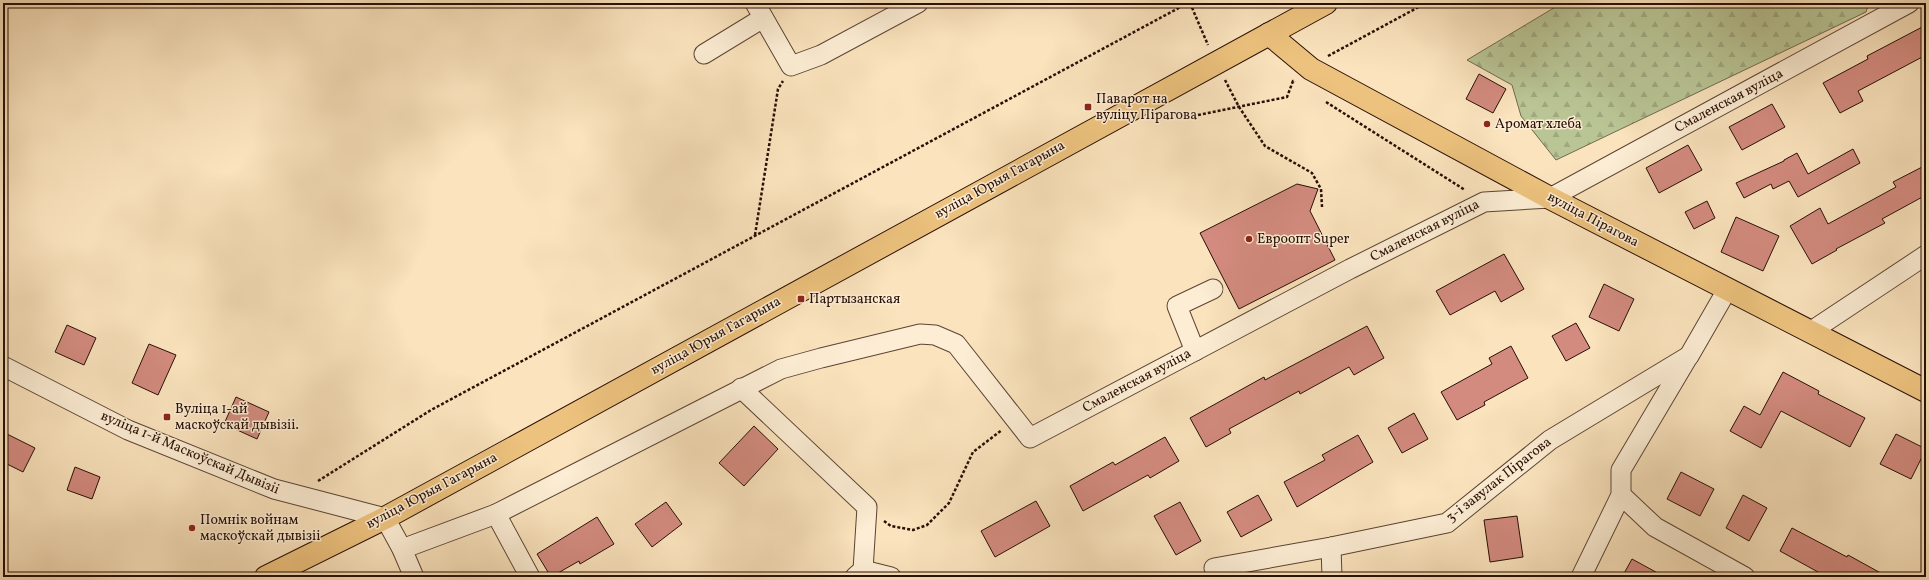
<svg xmlns="http://www.w3.org/2000/svg" width="1929" height="580" viewBox="0 0 1929 580" font-family="Vollkorn,serif">
  <style>
    .forest { fill: url(#forest-firs); stroke: #706a4d }
    .building { fill: #d38b7f; stroke: #280f05 }
    .lines { fill: none; stroke-linecap: round; stroke-linejoin: round }
    .minor-casing { stroke: #5c4433; stroke-width: 21 }
    .major-casing { stroke: #280f05; stroke-width: 24 }
    .path { stroke: #280f05; stroke-width: 2.5; stroke-dasharray: 3 2; stroke-linecap: butt }
    .minor { stroke: #fcedd4; stroke-width: 19 }
    .major { stroke: #edc27e; stroke-width: 22 }
    .poi-dot { fill: #8f2418; stroke: #fcedd4; stroke-width: 1.5 }
    .labels { text-anchor: middle; dominant-baseline: central; stroke-width: 3; stroke-linejoin: round; paint-order: stroke }
    .poi-label { font-size: 14px; fill: #280f05; stroke: #fcedd4; text-anchor: start }
    .street-label { font-size: 14px; fill: #280f05; stroke: #fcedd4 }
  </style>
  <defs>
    <pattern id="forest-firs" width="22" height="20" patternUnits="userSpaceOnUse"><rect width="22" height="20" fill="#b9c595"/><path d="M5 1l3.5 6h-7zM16 11l3.5 6h-7z" fill="#9fa87f"/></pattern>
  </defs>
  <rect width="100%" height="100%" fill="#fae3bd"/>
  <filter id="stains"><feTurbulence type="fractalNoise" baseFrequency=".005" numOctaves="4"/><feColorMatrix values="0 0 0 0 .2 0 0 0 0 .09 0 0 0 0 .02 0 0 0 .5 -.17"/></filter>
  <radialGradient id="worn" r=".72"><stop offset=".6" stop-color="#630" stop-opacity="0"/><stop offset="1" stop-color="#630" stop-opacity=".3"/></radialGradient>
  <polygon class="forest" points="1562,3 1869,3 1866,12 1556,160 1521,116 1512,85 1467,60"/>
  <g class="building">
    <polygon points="1926,25 1926,55 1858,91 1863,101 1840,113 1823,83 1868,59 1867,56"/>
    <polygon points="1479,74 1506,89 1493,113 1466,99"/>
    <polygon points="1772,104 1785,127 1742,150 1729,127"/>
    <polygon points="1688,145 1702,170 1659,193 1646,168"/>
    <polygon points="1853,149 1860,163 1798,197 1789,181 1773,189 1771,184 1744,198 1736,183 1784,161 1784,160 1797,153 1808,174"/>
    <polygon points="1926,165 1926,195 1882,219 1885,223 1836,249 1837,250 1812,264 1790,226 1820,208 1828,224 1896,187 1893,182"/>
    <polygon points="1297,184 1318,189 1310,211 1335,260 1239,309 1200,233"/>
    <polygon points="1707,201 1715,218 1694,229 1685,212"/>
    <polygon points="1736,217 1779,236 1763,271 1721,252"/>
    <polygon points="1504,254 1524,289 1501,302 1495,291 1450,315 1436,291"/>
    <polygon points="1604,284 1634,299 1619,331 1589,317"/>
    <polygon points="1576,323 1590,348 1566,361 1552,336"/>
    <polygon points="67,325 96,338 84,365 55,352"/>
    <polygon points="1367,326 1384,358 1354,375 1349,367 1300,394 1299,391 1229,429 1231,433 1206,447 1190,418 1264,377 1265,380"/>
    <polygon points="149,344 176,355 158,395 132,383"/>
    <polygon points="1511,346 1528,378 1484,402 1485,405 1457,420 1441,392 1492,364 1489,358"/>
    <polygon points="1783,372 1819,391 1818,394 1865,418 1850,447 1781,411 1761,448 1730,431 1744,406 1760,415"/>
    <polygon points="236,397 269,412 257,439 224,424"/>
    <polygon points="1414,413 1428,439 1402,453 1388,428"/>
    <polygon points="754,426 778,449 744,486 719,463"/>
    <polygon points="3,432 35,448 23,472 3,462"/>
    <polygon points="1896,434 1926,449 1911,479 1880,464"/>
    <polygon points="1358,435 1373,462 1297,507 1284,482 1325,460 1322,455"/>
    <polygon points="1165,437 1179,461 1150,478 1148,475 1083,511 1070,486 1113,462 1115,465"/>
    <polygon points="75,467 100,477 92,499 67,490"/>
    <polygon points="1681,472 1714,489 1700,516 1667,499"/>
    <polygon points="1258,495 1272,520 1241,537 1227,512"/>
    <polygon points="1743,495 1767,508 1749,541 1726,528"/>
    <polygon points="1036,501 1050,526 995,557 981,531"/>
    <polygon points="666,502 682,524 652,547 635,524"/>
    <polygon points="1180,502 1201,541 1176,555 1154,516"/>
    <polygon points="1517,516 1523,557 1490,562 1484,520"/>
    <polygon points="597,517 614,544 580,564 579,561 551,577 537,554"/>
    <polygon points="1792,528 1847,557 1848,555 1888,577 1827,577 1780,551"/>
    <polygon points="1632,559 1665,577 1622,577"/>
  </g>
  <g class="lines">
    <defs>
      <g id="minor">
        <polyline points="755,3 791,66 821,55 918,3"/>
        <polyline points="704,54 763,18"/>
        <polyline points="1810,332 1926,255"/>
        <polyline points="1195,351 1177,306 1213,289"/>
        <polyline points="3,366 128,430 274,489 385,518 402,549 414,577"/>
        <polyline points="741,388 867,507 863,570 855,577"/>
        <polyline points="1621,495 1655,527 1745,577"/>
        <polyline points="496,514 530,577"/>
        <polyline points="1331,547 1332,577"/>
        <polyline points="402,549 496,514 781,369 821,358 920,334 935,335 956,344 1030,438 1350,269 1484,202 1550,198 1909,3"/>
        <polyline points="1214,568 1331,547 1447,523 1550,440 1689,356 1727,290"/>
        <polyline points="863,570 891,577"/>
        <polyline points="1581,577 1621,495 1621,470 1688,357"/>
      </g>
      <g id="major">
        <polyline points="1269,34 1311,69 1550,198 1926,391"/>
        <polyline points="266,577 385,518 1326,3"/>
      </g>
    </defs>
    <use href="#minor" class="minor-casing"/>
    <use href="#major" class="major-casing"/>
    <g class="path">
      <polyline points="1190,3 1208,45"/>
      <polyline points="1328,56 1426,3"/>
      <polyline points="1225,80 1239,107 1265,146 1312,173 1321,189 1322,207"/>
      <polyline points="1326,102 1465,190"/>
      <polyline points="1198,115 1287,97 1293,81 1295,82"/>
      <polyline points="755,235 778,89 783,81"/>
      <polyline points="318,481 431,410 1188,3"/>
      <polyline points="884,521 891,526 913,530 927,525 949,503 973,452 1002,430"/>
    </g>
    <use href="#minor" class="minor"/>
    <use href="#major" class="major"/>
  </g>
  <g class="poi-dot">
    <rect x="1084" y="103" width="8" height="8" rx="2"/>
    <circle cx="1487" cy="124" r="4"/>
    <circle cx="1249" cy="239" r="4"/>
    <rect x="797" y="295" width="8" height="8" rx="2"/>
    <rect x="163" y="413" width="8" height="8" rx="2"/>
    <circle cx="192" cy="528" r="4"/>
  </g>
  <g class="labels">
    <g class="poi-label">
      <text x="1096" y="99">Паварот на<tspan x="1096" dy="16">вуліцу Пірагова</tspan></text>
      <text x="1495" y="124">Аромат хлеба</text>
      <text x="1257" y="239">Евроопт Super</text>
      <text x="809" y="299">Партызанская</text>
      <text x="175" y="409">Вуліца 1-ай<tspan x="175" dy="16">маскоўскай дывізіі.</tspan></text>
      <text x="200" y="520">Помнік войнам<tspan x="200" dy="16">маскоўскай дывізіі</tspan></text>
    </g>
    <g class="street-label">
      <text transform="translate(1729 101) rotate(-28)">Смаленская вуліца</text>
      <text transform="translate(1000 180) rotate(-29)">вуліца Юрыя Гагарына</text>
      <text transform="translate(1593 220) rotate(28)">вуліца Пірагова</text>
      <text transform="translate(1425 231) rotate(-27)">Смаленская вуліца</text>
      <text transform="translate(716 336) rotate(-29)">вуліца Юрыя Гагарына</text>
      <text transform="translate(1137 381) rotate(-28)">Смаленская вуліца</text>
      <text transform="translate(190 453) rotate(23)">вуліца 1-й Маскоўскай Дывізіі</text>
      <text transform="translate(1499 480) rotate(-38)">3-і завулак Пірагова</text>
      <text transform="translate(432 491) rotate(-28)">вуліца Юрыя Гагарына</text>
    </g>
  </g>
  <rect width="1929" height="580" fill="none" stroke="#fae3bd" stroke-width="16"/>
  <rect x="4" y="4" width="1921" height="572" fill="none" stroke="#280f05" stroke-width="2"/>
  <rect x="8" y="8" width="1913" height="564" fill="none" stroke="#280f05"/>
  <rect width="100%" height="100%" filter="url(#stains)"/>
  <rect width="100%" height="100%" fill="url(#worn)"/>
</svg>
